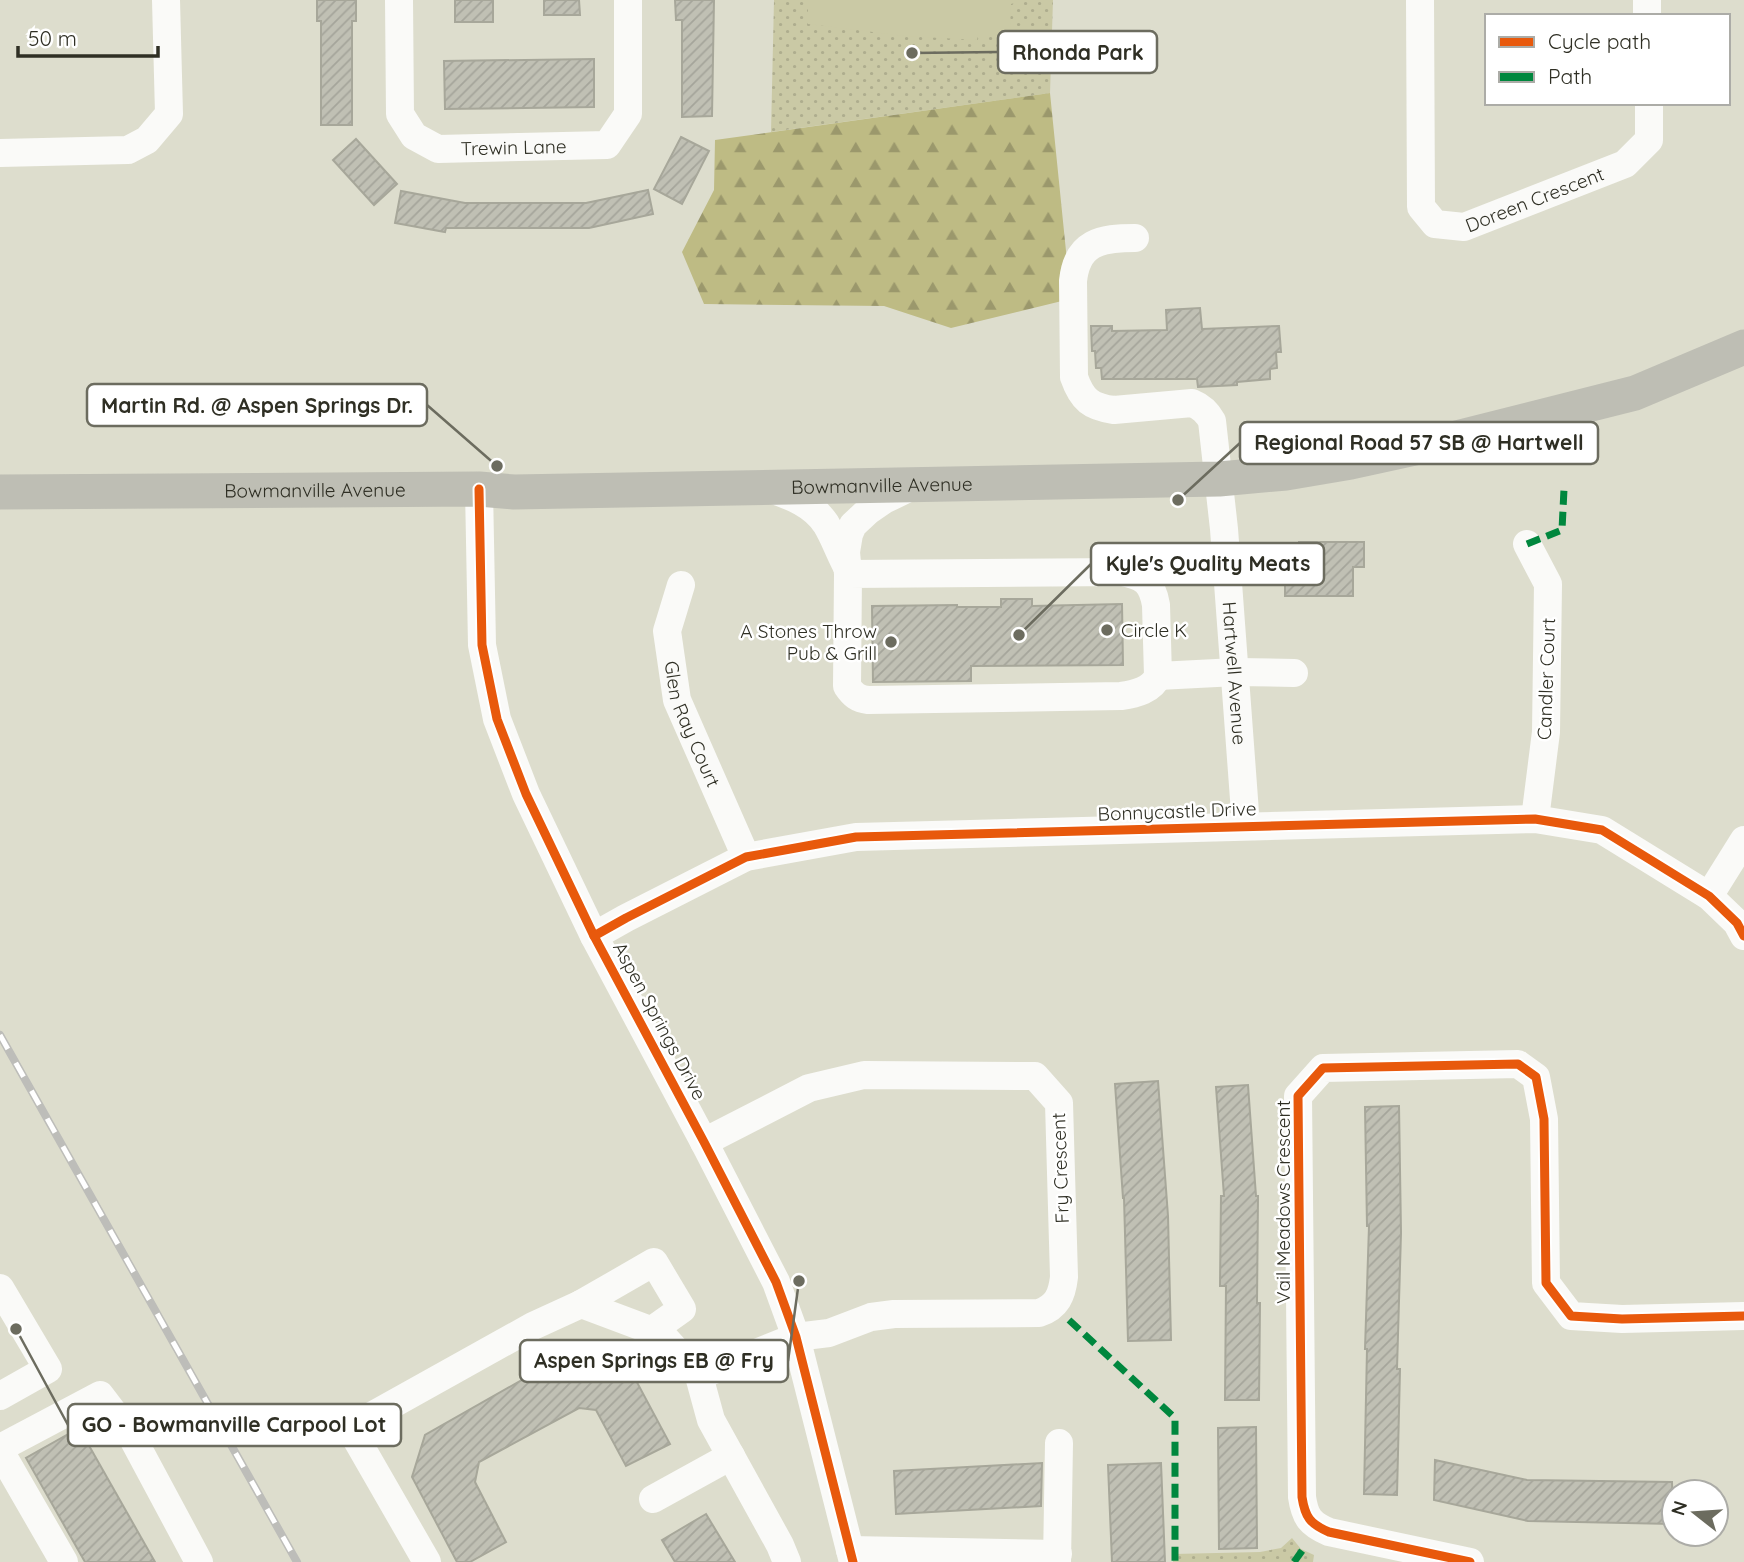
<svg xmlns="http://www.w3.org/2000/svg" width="1744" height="1562" viewBox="0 0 1744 1562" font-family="Quicksand,sans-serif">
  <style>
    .grass { fill: url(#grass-dots) }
    .forest { fill: url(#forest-firs) }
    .pitch { fill: #cac9a5 }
    .building { fill: url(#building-hatch); stroke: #a7a79a; stroke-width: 2 }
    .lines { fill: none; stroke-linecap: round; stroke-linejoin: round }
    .minor { stroke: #fafaf8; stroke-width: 28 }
    .major { stroke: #bebeb4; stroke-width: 35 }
    .rail-casing { stroke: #bdbdb9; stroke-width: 8 }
    .rail { stroke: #fff; stroke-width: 5; stroke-dasharray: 16; stroke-linecap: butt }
    .quiet { stroke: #00873e; stroke-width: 7; stroke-dasharray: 14 7; stroke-linecap: butt }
    .cycleway-casing { stroke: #fff; stroke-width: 13 }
    .cycleway { stroke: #e8590c; stroke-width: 9 }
    .poi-dot { fill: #6c6c5f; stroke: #fff; stroke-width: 2.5 }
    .labels { text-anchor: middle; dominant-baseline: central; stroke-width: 5; stroke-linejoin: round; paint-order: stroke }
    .street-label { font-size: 19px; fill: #2f2f24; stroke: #fff }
    .poi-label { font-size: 19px; fill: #2f2f24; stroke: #fff; text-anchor: start }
    .leader { fill: none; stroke: #6c6c5f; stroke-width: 2.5 }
    .callout-dot { fill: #6c6c5f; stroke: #fff; stroke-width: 2.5 }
    .callout { fill: #fff; stroke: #6c6c5f; stroke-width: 2.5 }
    .callout-label { font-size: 21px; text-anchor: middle; font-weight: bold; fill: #2f2f24 }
  </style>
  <defs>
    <pattern id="grass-dots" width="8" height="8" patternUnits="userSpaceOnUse" patternTransform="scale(1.75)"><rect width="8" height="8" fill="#cac9a5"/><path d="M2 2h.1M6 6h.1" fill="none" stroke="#aead8e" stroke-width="1.8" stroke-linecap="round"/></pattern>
    <pattern id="forest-firs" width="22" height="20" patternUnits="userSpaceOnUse" patternTransform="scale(1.75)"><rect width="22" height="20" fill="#bebb84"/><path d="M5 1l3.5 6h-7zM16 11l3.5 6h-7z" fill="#9b986c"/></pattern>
    <pattern id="building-hatch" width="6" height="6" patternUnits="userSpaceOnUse" patternTransform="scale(1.75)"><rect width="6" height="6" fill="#c0c0b4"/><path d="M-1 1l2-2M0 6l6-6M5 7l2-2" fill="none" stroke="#a5a59b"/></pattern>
  </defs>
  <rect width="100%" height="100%" fill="#ddddcd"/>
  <g class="grass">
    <polygon points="774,0 1053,0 1050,93 771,132"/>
    <polygon points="1292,1538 1301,1549 1314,1555 1313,1562 1173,1562 1173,1554 1260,1552 1281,1548"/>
  </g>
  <polygon class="forest" points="1050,93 1066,251 1066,300 951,328 884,306 704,304 682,252 714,190 715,140"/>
  <polygon class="pitch" points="808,0 1014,0 1014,3 1011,4 1010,29 1005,35 978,35 977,40 905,36 808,24"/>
  <g class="building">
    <polygon points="317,0 356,0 356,21 352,21 352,125 321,125 321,21 317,21"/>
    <rect x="455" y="0" width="38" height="22"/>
    <polygon points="544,0 579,0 580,15 544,15"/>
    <polygon points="675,0 714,0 712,116 682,117 682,20 676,20"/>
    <polygon points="594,59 594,107 445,109 444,61"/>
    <polygon points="681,137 709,151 682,204 654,189"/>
    <polygon points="356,139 397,184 374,205 333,160"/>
    <polygon points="648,190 653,214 589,228 446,228 445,232 395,223 401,191 465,203 586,203"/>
    <polygon points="1200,308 1202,329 1279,326 1281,352 1276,352 1277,368 1270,369 1270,379 1237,382 1237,385 1198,387 1197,379 1102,379 1101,368 1096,368 1095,351 1092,351 1091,326 1112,326 1112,331 1167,330 1166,310"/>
    <polygon points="1299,542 1364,542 1364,567 1353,567 1353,596 1285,596 1285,558 1299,558"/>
    <polygon points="1001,599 1032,599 1032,606 1122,604 1123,665 971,666 971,681 873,682 872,606 957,605 957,607 1001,607"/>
    <polygon points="1158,1081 1168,1216 1171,1340 1128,1341 1124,1198 1123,1198 1115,1084"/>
    <polygon points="1248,1085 1256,1196 1258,1196 1257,1303 1260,1303 1259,1400 1225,1400 1226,1286 1220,1286 1221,1196 1224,1196 1216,1087"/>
    <polygon points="1399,1106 1401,1233 1397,1369 1400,1369 1397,1495 1364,1494 1367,1349 1365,1349 1369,1226 1367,1226 1365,1107"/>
    <polygon points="585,1344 624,1358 670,1444 626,1466 596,1410 579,1408 479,1462 475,1482 506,1542 470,1562 457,1562 412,1477 425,1435"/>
    <polygon points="1256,1427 1257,1548 1219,1549 1218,1428"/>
    <polygon points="79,1428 155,1562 85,1562 26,1458"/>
    <polygon points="1435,1460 1527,1480 1672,1482 1673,1524 1528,1521 1434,1500"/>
    <polygon points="1042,1463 1041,1506 896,1514 894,1471"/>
    <polygon points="1161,1463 1165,1562 1112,1562 1108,1465"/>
    <polygon points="706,1514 735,1562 675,1562 662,1540"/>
  </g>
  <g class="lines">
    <g class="minor">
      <path id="s1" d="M 399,0 L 400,114 L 414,136 L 438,149 L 607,145 L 628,114 L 628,0"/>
      <path id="s2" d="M 1420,0 L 1421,207 L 1435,224 L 1464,227 L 1625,164 L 1649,140 L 1649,103"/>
      <polyline points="1647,0 1647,16"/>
      <polyline points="0,153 128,150 147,140 169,114 166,0"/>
      <path id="s3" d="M 1135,238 C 1101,238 1077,242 1073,281 L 1074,377 C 1082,400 1091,407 1114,410 L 1192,403 C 1202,407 1207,412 1212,421 L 1224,529 L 1246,826"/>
      <polyline points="479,489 482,645 497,719 526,794 594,936 704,1142 776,1282 796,1337 853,1562"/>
      <path d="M 770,489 C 791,496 813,504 826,524 C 834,537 839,552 846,565"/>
      <polyline points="1527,544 1548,584 1546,732 1535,819"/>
      <path d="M 848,574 L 1121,572 C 1144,576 1152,582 1156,605 L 1158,676 C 1152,690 1136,694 1121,696 L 868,700 C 858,699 853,695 847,686 L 848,574 L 846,552 L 849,534 L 853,525 L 868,511 L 884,500 L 913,486"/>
      <path id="s4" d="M 681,585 L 667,631 L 677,700 L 746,857"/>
      <polyline points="1158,676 1236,672 1294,673"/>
      <polyline points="1709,896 1744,840"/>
      <polyline points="594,936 626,918 746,857 856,837 1535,819 1602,830 1709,896 1737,923 1744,936"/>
      <polyline points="0,1288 48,1369 0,1396"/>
      <polyline points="581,1304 654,1262 682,1309 651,1331"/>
      <path d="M 699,1376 L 796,1337 L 829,1333 L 871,1317 L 894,1314 L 1039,1313 C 1057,1307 1062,1295 1064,1277 L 1059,1103 L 1035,1076 L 864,1075 L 809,1088 L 704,1142"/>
      <polyline points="0,1448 100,1395 132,1437 199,1562"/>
      <polyline points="0,1451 64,1562"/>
      <polyline points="653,1499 731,1456"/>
      <polyline points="850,1550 1058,1554"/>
      <polyline points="427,1562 350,1428 533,1326 581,1304 661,1334 699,1376 711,1420 780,1545 787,1562"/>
      <polyline points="1057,1562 1059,1443"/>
      <path d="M 1470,1562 L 1329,1532 C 1310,1524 1305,1517 1302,1497 L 1298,1096 L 1323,1068 L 1518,1064 L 1536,1077 L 1544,1119 L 1546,1283 L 1571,1316 L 1622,1319 L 1744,1316"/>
    </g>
    <path class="major" id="s5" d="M 0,492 L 479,489 L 514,492 L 1219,479 L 1286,473 L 1351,462 L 1429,445 L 1635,393 L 1744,347"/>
    <defs>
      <polyline id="rail" points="0,1035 297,1562"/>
    </defs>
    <use href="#rail" class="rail-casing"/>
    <use href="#rail" class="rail"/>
    <g class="quiet">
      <polyline points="1527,544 1562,530 1564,489"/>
      <polyline points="1069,1320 1175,1418 1175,1562"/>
      <polyline points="1294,1562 1304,1548"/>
    </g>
    <defs>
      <g id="cycleway">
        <polyline points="479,489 482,645 497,719 526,794 594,936 704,1142 776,1282 796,1337 853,1562"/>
        <polyline points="594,936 626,918 746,857 856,837 1535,819 1602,830 1709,896 1737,923 1744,936"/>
        <path d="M 1470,1562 L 1329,1532 C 1310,1524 1305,1517 1302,1497 L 1298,1096 L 1323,1068 L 1518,1064 L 1536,1077 L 1544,1119 L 1546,1283 L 1571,1316 L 1622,1319 L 1744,1316"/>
      </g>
    </defs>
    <use href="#cycleway" class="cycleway-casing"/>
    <use href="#cycleway" class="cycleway"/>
  </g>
  <g class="poi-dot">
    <circle cx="1107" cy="630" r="7"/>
    <circle cx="891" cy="642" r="7"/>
  </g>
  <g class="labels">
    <g class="street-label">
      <text stroke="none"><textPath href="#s1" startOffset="243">Trewin Lane</textPath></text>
      <text stroke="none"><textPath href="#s2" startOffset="334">Doreen Crescent</textPath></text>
      <text stroke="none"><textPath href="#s5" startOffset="882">Bowmanville Avenue</textPath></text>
      <text stroke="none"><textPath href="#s5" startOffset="315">Bowmanville Avenue</textPath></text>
      <text stroke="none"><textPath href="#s3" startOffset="597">Hartwell Avenue</textPath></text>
      <text transform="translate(1546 679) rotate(-88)">Candler Court</text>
      <text stroke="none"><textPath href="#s4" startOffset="145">Glen Ray Court</textPath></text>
      <text transform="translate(1177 811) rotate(-2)">Bonnycastle Drive</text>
      <text transform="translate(660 1021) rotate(62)">Aspen Springs Drive</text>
      <text transform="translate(1060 1168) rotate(-92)">Fry Crescent</text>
      <text transform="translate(1283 1202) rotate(-90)">Vail Meadows Crescent</text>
    </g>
    <g class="poi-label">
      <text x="1121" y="630">Circle K</text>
      <text x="877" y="631" text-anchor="end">A Stones Throw<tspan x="877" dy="22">Pub &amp; Grill</tspan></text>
    </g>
  </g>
  <path class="leader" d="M912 53L998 52M497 466L427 405M1178 500L1240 443M1019 635L1091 564M799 1281L788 1361M16 1329L68 1425"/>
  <g class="callout-dot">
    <circle cx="912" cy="53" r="7"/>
    <circle cx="497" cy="466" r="7"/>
    <circle cx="1178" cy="500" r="7"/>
    <circle cx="1019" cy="635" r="7"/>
    <circle cx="799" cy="1281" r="7"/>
    <circle cx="16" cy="1329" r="7"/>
  </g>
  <g class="callout">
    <rect x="998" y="31" width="159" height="42" rx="7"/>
    <rect x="87" y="384" width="340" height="42" rx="7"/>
    <rect x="1240" y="422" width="358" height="42" rx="7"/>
    <rect x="1091" y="543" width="233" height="42" rx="7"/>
    <rect x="520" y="1340" width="268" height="42" rx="7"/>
    <rect x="68" y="1404" width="333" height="42" rx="7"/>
  </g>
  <g class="callout-label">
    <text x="1078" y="60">Rhonda Park</text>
    <text x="257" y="413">Martin Rd. @ Aspen Springs Dr.</text>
    <text x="1419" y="450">Regional Road 57 SB @ Hartwell</text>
    <text x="1208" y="571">Kyle's Quality Meats</text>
    <text x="654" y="1368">Aspen Springs EB @ Fry</text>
    <text x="234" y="1432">GO - Bowmanville Carpool Lot</text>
  </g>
  <rect x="1485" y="14" width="245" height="91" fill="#ffffff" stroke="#acaca7" stroke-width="2"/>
  <rect x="1499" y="37" width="35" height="10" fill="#e8590c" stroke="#acaca7" stroke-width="2"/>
  <text x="1548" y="49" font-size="21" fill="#2f2f24">Cycle path</text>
  <rect x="1499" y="72" width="35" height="10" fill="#00873e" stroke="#acaca7" stroke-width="2"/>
  <text x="1548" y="84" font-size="21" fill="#2f2f24">Path</text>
  <g transform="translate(1695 1513) rotate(287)"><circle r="33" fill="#ffffff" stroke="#acaca7" stroke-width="2"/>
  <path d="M0-5L12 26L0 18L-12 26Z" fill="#6c6c5f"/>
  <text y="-10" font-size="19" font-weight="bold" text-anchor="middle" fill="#2f2f24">N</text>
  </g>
  <path d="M18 46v10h140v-10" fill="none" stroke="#2f2f24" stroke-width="3.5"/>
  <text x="28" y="46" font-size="21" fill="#2f2f24" stroke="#ffffff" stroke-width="5" paint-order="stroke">50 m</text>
</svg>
